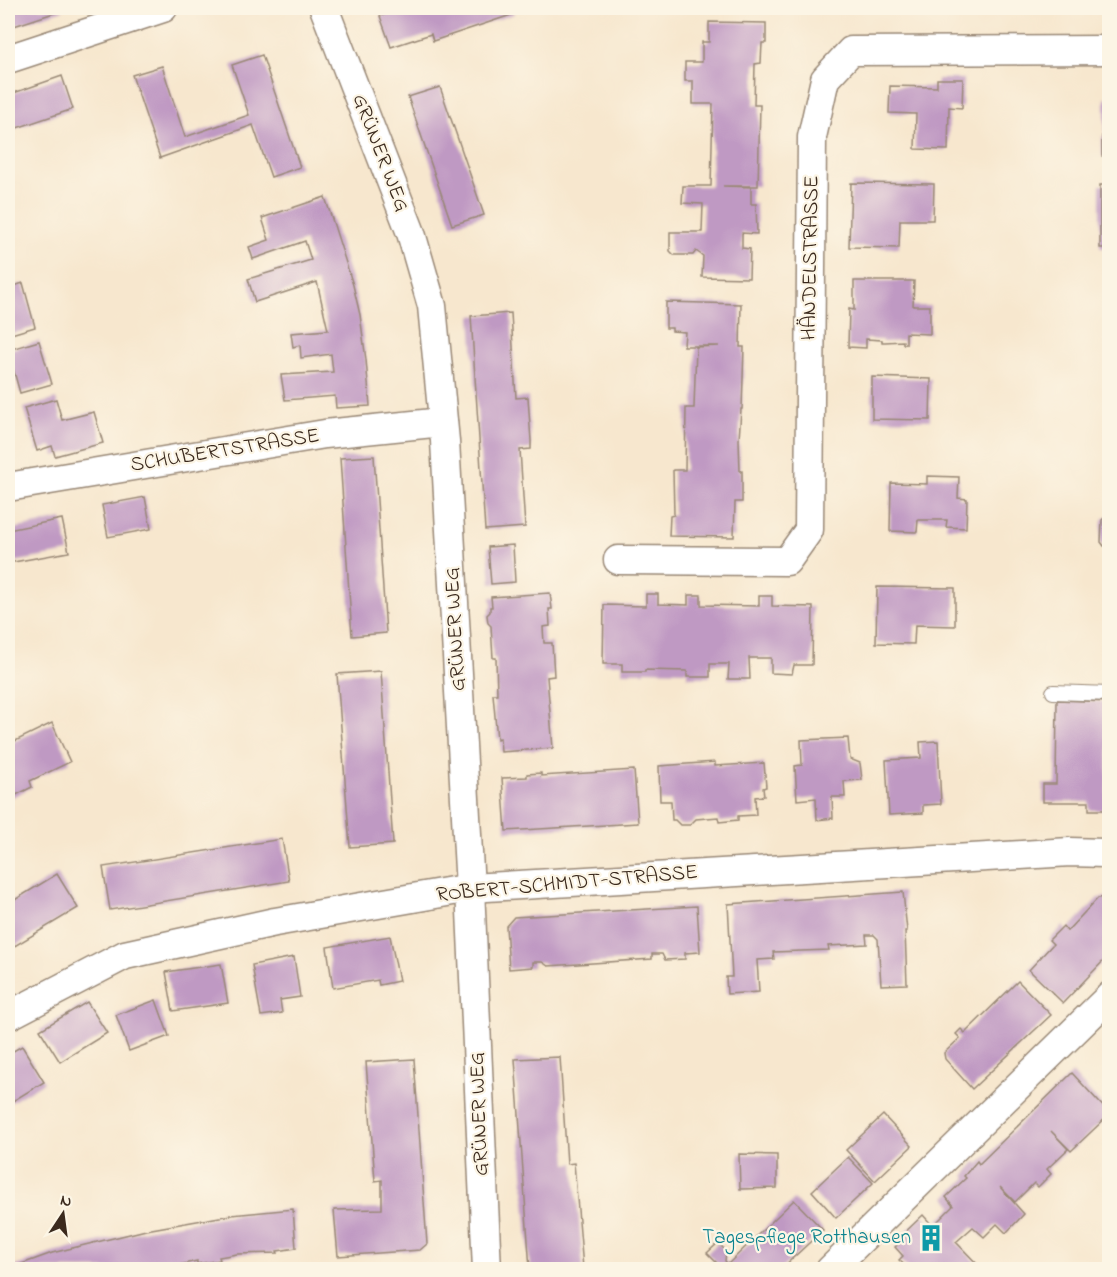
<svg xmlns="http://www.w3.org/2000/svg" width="1117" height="1277" viewBox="0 0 1117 1277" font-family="'Indie Flower',sans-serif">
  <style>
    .building { fill: #bf99c3 }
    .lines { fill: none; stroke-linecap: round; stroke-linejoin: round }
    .service-casing { stroke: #998876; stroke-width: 16 }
    .minor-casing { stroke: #998876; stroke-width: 31 }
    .service { stroke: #fff; stroke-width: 14 }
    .minor { stroke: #fff; stroke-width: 28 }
    .labels { text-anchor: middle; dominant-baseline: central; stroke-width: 4.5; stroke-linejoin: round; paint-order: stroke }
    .street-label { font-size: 21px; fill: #3b2a1e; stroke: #fcf5e5 }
    .culture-label { font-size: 21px; fill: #0d838f; stroke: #fcf5e5; text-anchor: end }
  </style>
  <rect width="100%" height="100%" fill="#fcf5e5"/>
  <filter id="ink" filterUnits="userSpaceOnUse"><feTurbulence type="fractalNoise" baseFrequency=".0167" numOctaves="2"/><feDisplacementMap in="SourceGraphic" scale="12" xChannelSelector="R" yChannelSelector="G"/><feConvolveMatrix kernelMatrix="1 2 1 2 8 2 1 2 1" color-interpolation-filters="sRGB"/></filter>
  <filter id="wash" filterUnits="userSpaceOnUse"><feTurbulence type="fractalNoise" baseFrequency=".008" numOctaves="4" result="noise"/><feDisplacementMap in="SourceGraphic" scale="24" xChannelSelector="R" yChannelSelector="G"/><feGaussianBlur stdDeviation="1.35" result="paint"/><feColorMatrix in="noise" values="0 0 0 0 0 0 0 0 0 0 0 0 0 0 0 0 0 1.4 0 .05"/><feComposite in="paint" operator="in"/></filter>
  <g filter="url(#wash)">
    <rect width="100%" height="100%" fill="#f7e7ce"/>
    <g id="blocks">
      <g class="building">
        <polygon points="8,8 62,8 63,10 8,28"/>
        <polygon points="405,8 511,8 514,14 433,41 431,34 391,47 380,16"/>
        <polygon points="709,22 766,23 766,43 762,43 761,63 755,64 754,105 760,105 758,186 723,186 751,187 751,204 756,204 757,234 742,233 742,248 750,249 749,278 702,277 703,256 696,251 693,255 674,255 670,251 670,232 702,232 703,204 682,203 683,186 711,186 713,104 693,104 693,81 685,81 685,62 702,62 702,42 709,42"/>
        <polygon points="262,55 300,167 271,177 253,125 160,158 132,75 162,66 185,137 249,115 232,65"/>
        <polygon points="62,76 73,109 8,131 8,95"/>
        <polygon points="937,79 963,79 962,108 949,107 948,150 915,149 916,114 889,113 890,86 937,87"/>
        <polygon points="440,87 484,215 452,225 408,97"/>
        <polygon points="1105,98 1110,98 1110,156 1102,156 1102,136 1105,137"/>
        <polygon points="851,183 934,184 933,220 900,220 899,248 849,247"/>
        <rect x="1100" y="185" width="10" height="63"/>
        <polygon points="325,197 353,285 360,315 366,360 370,406 336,408 335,396 285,400 281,375 333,372 331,354 301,358 300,345 293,347 291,333 328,330 317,282 255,302 248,279 311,260 305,241 253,259 249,247 269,240 262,218"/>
        <polygon points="854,281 914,281 913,306 930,306 930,334 906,333 906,344 903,344 903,341 885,342 882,342 882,340 866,339 866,348 848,347 849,309 854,310"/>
        <polygon points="23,283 35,327 8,335 8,288"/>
        <polygon points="666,302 741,304 740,347 744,347 742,409 741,409 739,440 740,471 742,471 742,502 735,502 734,537 669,536 670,516 674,515 673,470 685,470 686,408 694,408 696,347 719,346 684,346 685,332 672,331 672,328 666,328"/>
        <polygon points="511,313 516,398 528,397 531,441 531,449 520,450 525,527 485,530 471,316"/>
        <polygon points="39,341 52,384 20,393 8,350"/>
        <polygon points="872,377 931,379 930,420 872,419"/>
        <polygon points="56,399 62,420 94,412 103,443 55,456 52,446 37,451 24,408"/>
        <polygon points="374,456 386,633 352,636 340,458"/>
        <polygon points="927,476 959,477 958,498 967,499 966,528 946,527 947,520 918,520 917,532 890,531 891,483 927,484"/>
        <polygon points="145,497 151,529 108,537 102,505"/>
        <polygon points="1105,517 1110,517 1110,565 1107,565 1107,545 1104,546 1101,542 1102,520"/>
        <polygon points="62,519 69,552 8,563 8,530"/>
        <polygon points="513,545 515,582 491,584 488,547"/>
        <polygon points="877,587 955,588 955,626 915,625 914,644 876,643"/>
        <polygon points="550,593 552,609 549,609 550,626 543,627 544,643 552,643 554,676 547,677 553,748 501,752 500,738 497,739 493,694 497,694 496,658 493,658 491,626 488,623 487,615 490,612 490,607 492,607 491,597"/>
        <polygon points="646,594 658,594 658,604 688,605 688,595 701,595 701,605 759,606 759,596 772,596 772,606 813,607 812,665 794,665 792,674 771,673 771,658 749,658 750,679 728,679 729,664 710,664 710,677 687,677 687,671 645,670 645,672 622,672 622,664 603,664 604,605 646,606"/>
        <polygon points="381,671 393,844 350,847 337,674"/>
        <polygon points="1057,700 1110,702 1106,810 1089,810 1089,802 1043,802 1043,784 1056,784"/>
        <polygon points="52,723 70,762 30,781 32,787 8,799 8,752 12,750 9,744"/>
        <polygon points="848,738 850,759 860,763 862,780 844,781 845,797 832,797 833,818 817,820 816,798 797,800 795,766 802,765 801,740"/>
        <polygon points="938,741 941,804 923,805 923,813 889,815 886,760 921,758 920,742"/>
        <polygon points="715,762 715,766 764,763 766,787 763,788 764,796 755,797 756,815 738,816 738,820 719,822 718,817 696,819 690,825 680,825 675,820 672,820 671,801 660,801 659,766"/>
        <polygon points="634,770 638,823 506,831 502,778 527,777 527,774 541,773 541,776"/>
        <polygon points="282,839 289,881 110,910 103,867"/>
        <polygon points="57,874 78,908 8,950 8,904"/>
        <polygon points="903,892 907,931 905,931 907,984 881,985 878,939 874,935 866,935 867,944 828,946 829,950 773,952 774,959 757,960 759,992 727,994 726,977 732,977 728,904"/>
        <polygon points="1110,897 1110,954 1063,1003 1029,970 1053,944 1049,940 1063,926 1067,931 1098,898"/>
        <polygon points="697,906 700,952 685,953 685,959 665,960 662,954 652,954 652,959 548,966 542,962 533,962 533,967 509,969 506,926 514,917"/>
        <polygon points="390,936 399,981 379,985 378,980 333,988 327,947"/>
        <polygon points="294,957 300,997 280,1000 282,1013 261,1016 252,965"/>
        <polygon points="221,964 228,1003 173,1011 166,972"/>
        <polygon points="1018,981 1051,1015 972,1089 945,1059 944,1053 960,1038 956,1034 961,1029 965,1033"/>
        <polygon points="156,1000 169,1036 129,1051 116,1015"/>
        <polygon points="87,1002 107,1033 60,1062 40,1030"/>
        <polygon points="22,1046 44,1082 8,1104 8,1054"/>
        <polygon points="560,1057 567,1164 574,1163 583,1268 530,1269 515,1059"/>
        <polygon points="414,1059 427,1244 420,1250 338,1256 334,1210 382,1209 382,1180 375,1181 366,1062"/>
        <polygon points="1072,1073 1110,1114 1071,1151 1051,1131 1068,1149 1047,1169 1051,1174 1038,1187 1034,1183 1015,1202 1000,1187 1024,1214 1006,1233 997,1224 984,1237 973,1227 956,1242 982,1269 909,1269 899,1260 903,1256 895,1247 903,1240 900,1237 923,1215 933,1226 953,1206 946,1197 966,1178 964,1176 977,1161 979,1164"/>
        <polygon points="883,1115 912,1146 875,1181 846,1150"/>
        <polygon points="739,1154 777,1155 777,1188 740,1189"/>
        <polygon points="848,1157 873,1183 836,1218 812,1191"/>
        <polygon points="794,1200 823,1230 781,1269 723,1269 707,1253 718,1243 726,1251 725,1261 728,1264"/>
        <polygon points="293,1209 296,1248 277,1251 278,1253 237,1254 219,1257 220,1260 197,1264 197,1261 161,1269 8,1269 52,1253 146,1230 231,1215"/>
        <polygon points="712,1263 718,1269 600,1269 600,1268"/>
      </g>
    </g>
  </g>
  <g filter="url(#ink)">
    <use href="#blocks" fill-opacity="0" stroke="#998876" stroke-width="1.5"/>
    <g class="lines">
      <defs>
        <polyline id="service" points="1053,692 1110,694"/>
        <g id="minor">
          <polyline points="324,8 411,233 432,306 445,441 470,888 487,1270"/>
          <polyline points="8,59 163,8"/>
          <polyline points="8,487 325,434 443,422"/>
          <polyline points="618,560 787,561 809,530 812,137 825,79 851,51 1110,50"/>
          <polyline points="8,1016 125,955 275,922 470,888 1070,852 1104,853 1110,855"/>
          <polyline points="830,1270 1110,996"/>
        </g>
      </defs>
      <use href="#service" class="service-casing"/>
      <use href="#minor" class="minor-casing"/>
      <use href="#service" class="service"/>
      <use href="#minor" class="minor"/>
    </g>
  </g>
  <defs>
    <symbol id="building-bare" viewBox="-9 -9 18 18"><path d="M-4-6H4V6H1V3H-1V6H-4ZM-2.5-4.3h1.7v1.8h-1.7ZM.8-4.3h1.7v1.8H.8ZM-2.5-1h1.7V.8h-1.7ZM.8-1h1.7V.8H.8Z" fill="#0f9aa8" stroke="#fcf5e5" stroke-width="2.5" paint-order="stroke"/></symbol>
  </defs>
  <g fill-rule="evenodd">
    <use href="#building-bare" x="912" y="1219" width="38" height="38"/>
  </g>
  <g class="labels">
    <g class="street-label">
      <text transform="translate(380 153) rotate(69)">GRÜNER WEG</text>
      <text transform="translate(811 258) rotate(-89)">HÄNDELSTRASSE</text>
      <text transform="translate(225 451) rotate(-9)">SCHUBERTSTRASSE</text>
      <text transform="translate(456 629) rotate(-93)">GRÜNER WEG</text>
      <text transform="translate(567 884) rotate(-5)">ROBERT-SCHMIDT-STRASSE</text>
      <text transform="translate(480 1114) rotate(-92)">GRÜNER WEG</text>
    </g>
    <g class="culture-label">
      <text x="911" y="1238">Tagespflege Rotthausen</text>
    </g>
  </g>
  <rect width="1117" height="1277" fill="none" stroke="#fcf5e5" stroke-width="30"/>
  <g transform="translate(63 1214) rotate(13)" stroke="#fcf5e5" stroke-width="4.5" paint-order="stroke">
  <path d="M0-4.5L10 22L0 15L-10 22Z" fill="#3b2a1e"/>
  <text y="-9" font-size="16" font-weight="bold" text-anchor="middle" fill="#3b2a1e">N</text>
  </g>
</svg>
